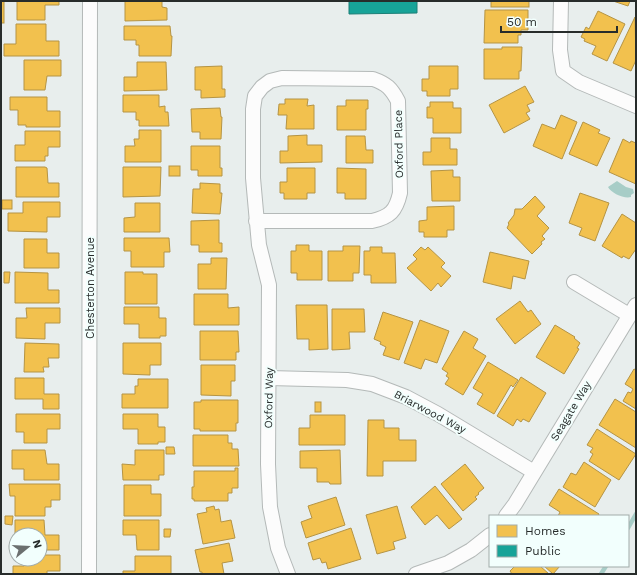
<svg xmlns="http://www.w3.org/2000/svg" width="637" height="575" viewBox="0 0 637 575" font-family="'Work Sans',sans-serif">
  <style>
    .water { fill: #a7cdc7 }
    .homes { fill: #f2c14e; stroke: #b59444 }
    .public { fill: #17a398; stroke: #1c7f77 }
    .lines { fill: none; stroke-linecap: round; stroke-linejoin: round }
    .stream { stroke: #a7cdc7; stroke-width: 4.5 }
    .street-casing { stroke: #b4b9b8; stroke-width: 16 }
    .street { stroke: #fcfcfc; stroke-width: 14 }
    .labels { text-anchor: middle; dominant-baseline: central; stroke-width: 4; stroke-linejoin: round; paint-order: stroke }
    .street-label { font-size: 11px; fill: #272c2b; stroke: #f2fffd }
  </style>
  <rect width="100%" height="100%" fill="#e8eeed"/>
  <path class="water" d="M 617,181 L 626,187 L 633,189 L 634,193 L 631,195 L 631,197 C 624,199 611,193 608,187 Z"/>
  <g class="homes">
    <rect x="1" y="1" width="3" height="22"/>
    <polygon points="17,1 59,1 59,5 45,5 45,20 17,20"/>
    <polygon points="125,1 162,1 162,7 167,8 167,20 125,21"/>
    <rect x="491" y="1" width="38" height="6"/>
    <polygon points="613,1 630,1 628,6"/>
    <polygon points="485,10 528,10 528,30 521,30 521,35 518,35 518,43 484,43"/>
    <polygon points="598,11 625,24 607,61 592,54 596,46 584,41 585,39 581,37 586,27 589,29"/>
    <polygon points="635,17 636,60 631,71 613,63"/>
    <polygon points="16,24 46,24 46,41 59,41 59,56 4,56 4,44 16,44"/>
    <polygon points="124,26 170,26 171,36 172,36 171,56 139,56 139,45 136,45 136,40 124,40"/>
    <polygon points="502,47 522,47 521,71 519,71 519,79 484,79 484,49 502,49"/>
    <polygon points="24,60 61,60 61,76 47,76 45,90 24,90"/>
    <polygon points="137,62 166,62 167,90 124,91 124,77 137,77"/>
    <polygon points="222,66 222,89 225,89 225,97 201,98 201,90 195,90 195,67"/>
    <polygon points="429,66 458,66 458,89 450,89 450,96 427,96 427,91 422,91 422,79 429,79"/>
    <polygon points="525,86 534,102 527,105 530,111 526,113 530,119 504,133 489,105"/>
    <polygon points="123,95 159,95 159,107 165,106 165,112 168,112 169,126 139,126 139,120 136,120 136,112 123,112"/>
    <polygon points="10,97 47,97 47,111 60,111 60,127 26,127 26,125 18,125 18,110 10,110"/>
    <polygon points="285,99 308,99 307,106 314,105 314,129 286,129 287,115 278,115 279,104 285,104"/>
    <polygon points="346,100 368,100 368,109 366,109 366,130 337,130 337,106 346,106"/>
    <polygon points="430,102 453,102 453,108 461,108 461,133 433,133 433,118 427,118 427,107 430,107"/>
    <polygon points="220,108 221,117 222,117 221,139 200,139 200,132 192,132 191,109"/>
    <polygon points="561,115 577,122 562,159 533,146 542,124 555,129"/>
    <polygon points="583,122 600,130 598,133 610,138 597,166 569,154"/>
    <polygon points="139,130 161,130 161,162 125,162 125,146 135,146 134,139 139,139"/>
    <polygon points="25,131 60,131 60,147 48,147 48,156 45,156 45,161 15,161 15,145 25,145"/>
    <polygon points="307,135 307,145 322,145 322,162 280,163 280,151 288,151 288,136"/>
    <polygon points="346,136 365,136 366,150 373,150 373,163 346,163"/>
    <polygon points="431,138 450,138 450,149 457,149 457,165 423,165 423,152 431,152"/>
    <polygon points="623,139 630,143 631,141 636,143 636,184 609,172"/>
    <polygon points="191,146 220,146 220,168 222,168 222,176 198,176 198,170 191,170"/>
    <rect x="169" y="166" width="11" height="10"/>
    <polygon points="16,167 45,167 47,168 48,183 59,183 59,197 16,197"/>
    <polygon points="123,167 161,167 160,196 123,197"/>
    <polygon points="287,168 315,168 315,193 307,193 307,199 284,199 284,193 280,193 280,182 287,182"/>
    <polygon points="337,168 366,169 366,199 345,199 345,193 337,193"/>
    <polygon points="453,170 453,177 460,177 460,201 432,201 431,171"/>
    <polygon points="200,183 220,184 220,193 222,193 220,214 192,213 193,189 200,189"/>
    <polygon points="580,193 609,203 595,241 579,235 582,228 569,223"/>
    <polygon points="535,196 545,207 537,216 549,228 542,236 545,239 541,242 542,244 532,254 507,228 509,224 508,223 514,215 515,209 522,209"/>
    <rect x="2" y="200" width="10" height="9"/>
    <polygon points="23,202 60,202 60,217 47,217 47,232 8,231 8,213 23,213"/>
    <polygon points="135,203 160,203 160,232 124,232 124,218 135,217"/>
    <polygon points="454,206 454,230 447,230 447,237 424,237 424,232 419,232 419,221 427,220 427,207"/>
    <polygon points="622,214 636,223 636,249 629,259 623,256 622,258 602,246"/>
    <polygon points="219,220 219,243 222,243 222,252 199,252 199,245 191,245 191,221"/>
    <polygon points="124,238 169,238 170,252 164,252 164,267 131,267 131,251 124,251"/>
    <polygon points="24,239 47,239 47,253 59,253 59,268 24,268"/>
    <polygon points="296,245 309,245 309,251 322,251 322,280 297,280 297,273 291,273 291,251 296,251"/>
    <polygon points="343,246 360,246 359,273 353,273 353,281 328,281 328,251 343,251"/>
    <polygon points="370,247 382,247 382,253 395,253 396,283 371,283 371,275 364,275 364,251 370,251"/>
    <polygon points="421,247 425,250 428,247 445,263 441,267 451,276 441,287 438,283 431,291 407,268 417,259 413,255"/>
    <polygon points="490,252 529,261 525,279 513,276 511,289 483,282"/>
    <polygon points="211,258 227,258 226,289 198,289 198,264 211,264"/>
    <polygon points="4,272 10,272 9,283 4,283"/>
    <polygon points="15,272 48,273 48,290 59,290 59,303 15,303"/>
    <polygon points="125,272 143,272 143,274 157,274 157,304 125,304"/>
    <polygon points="194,294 228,294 228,308 239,307 239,325 194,325"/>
    <polygon points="520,301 528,312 531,310 541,324 515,344 496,319"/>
    <polygon points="296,305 327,305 328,349 309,350 309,339 297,339"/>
    <polygon points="124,307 159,307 159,318 166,318 166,336 160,336 160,338 139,338 139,324 124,324"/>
    <polygon points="26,308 60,308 60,323 45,323 45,339 16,338 16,318 27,318"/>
    <polygon points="332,309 364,309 365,332 349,332 350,349 332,350"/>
    <polygon points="383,312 413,322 399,360 383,355 386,347 380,344 381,342 374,339"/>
    <polygon points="420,320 449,331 437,363 425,359 421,369 404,363"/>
    <polygon points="555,325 575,337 574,338 580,343 577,348 579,349 564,374 536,357"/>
    <polygon points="200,331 238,331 239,352 236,352 236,360 200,360"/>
    <polygon points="464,331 478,339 473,348 486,356 463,395 445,384 449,378 446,376 448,373 442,369"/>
    <polygon points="25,343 59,344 59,358 48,358 49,367 43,367 44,372 24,372"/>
    <polygon points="123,343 161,343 161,365 150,365 150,375 123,374"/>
    <polygon points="488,362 518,380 513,387 511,385 494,414 477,404 483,394 473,388"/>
    <polygon points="201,365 235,365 235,381 231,381 231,396 201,395"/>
    <polygon points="634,369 636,370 636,409 623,401 628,392 631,393 633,389 625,384"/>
    <polygon points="521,377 546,393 529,422 523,419 521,422 517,419 513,426 497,416"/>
    <polygon points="15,378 44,378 44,394 59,394 59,409 43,409 43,399 15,399"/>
    <polygon points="138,379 168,379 168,408 122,408 122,394 135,394 135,386 138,386"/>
    <polygon points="615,399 636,412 636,448 599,425"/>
    <polygon points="201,400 238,400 238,423 236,423 236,431 200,431 200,429 194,429 194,402 201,402"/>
    <rect x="315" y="402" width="6" height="10"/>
    <polygon points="16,414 60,414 60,429 47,429 47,443 24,443 24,432 16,432"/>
    <polygon points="123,414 158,414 158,427 165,427 165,442 158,442 158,444 138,444 138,429 123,429"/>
    <polygon points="310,415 345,415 345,445 299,445 299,428 310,428"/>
    <polygon points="368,420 384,420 384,428 399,428 399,440 416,440 416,461 383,461 383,476 367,476"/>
    <polygon points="597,429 636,454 619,480 589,461 593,454 590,452 593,448 587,445"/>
    <polygon points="193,435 228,435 228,443 232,443 232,449 238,449 239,466 193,466"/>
    <polygon points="166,447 174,447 175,454 166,454"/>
    <polygon points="12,450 45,450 47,464 59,464 59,480 24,480 24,469 12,469"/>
    <polygon points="135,450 164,450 164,475 159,475 159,480 123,480 122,464 135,465"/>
    <polygon points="340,450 341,484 330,484 329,482 317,482 317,468 300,468 300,451"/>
    <polygon points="584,462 611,480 595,507 563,487 571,473 576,475"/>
    <polygon points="465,464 484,488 478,493 479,494 475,497 477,499 463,511 441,484"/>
    <polygon points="235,468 238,468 238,488 232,488 232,493 228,493 228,501 194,501 194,499 192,499 192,487 194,487 194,471 235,471"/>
    <polygon points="9,484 60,484 60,500 51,500 51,507 45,507 45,516 15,516 15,496 10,496"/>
    <polygon points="124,485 151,485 151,494 161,494 161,516 124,516"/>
    <polygon points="435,486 462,519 449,529 437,515 425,525 411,507"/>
    <polygon points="559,489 599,514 598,516 558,516 560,512 549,505"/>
    <polygon points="336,497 345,525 306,538 301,522 312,518 308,506"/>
    <polygon points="214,506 215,510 219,509 221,522 231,520 235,538 203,544 197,514 207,512 206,508"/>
    <polygon points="397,506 406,538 393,542 395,549 377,554 366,515"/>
    <polygon points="5,516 13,516 12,525 5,524"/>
    <polygon points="15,520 44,520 45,535 59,535 59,550 40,550 40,535 16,535 15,539"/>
    <polygon points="123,520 159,520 159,550 137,550 136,535 123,535"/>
    <polygon points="351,528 361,559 328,569 326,562 322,563 320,558 313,560 308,543"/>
    <polygon points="164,529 171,529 170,537 164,537"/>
    <polygon points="229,543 233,561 222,563 224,574 202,574 202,572 200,572 195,550"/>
    <polygon points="40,555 60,555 60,571 47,571 47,574 13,574 13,566 24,566 24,559 40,559"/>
    <polygon points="135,556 171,556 171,574 123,574 123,571 135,571"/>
    <polygon points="515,566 540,566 549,574 512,574 510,571"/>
    <polygon points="544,566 560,566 553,574"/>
  </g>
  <polygon class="public" points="349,1 417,1 417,13 349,14"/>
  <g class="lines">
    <g class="stream">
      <polyline points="628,528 636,514"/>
      <polyline points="601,574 606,566"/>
    </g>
    <defs>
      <g id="street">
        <polyline points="561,1 560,50 563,71 579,82 636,106"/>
        <path d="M 256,221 L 372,221 C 390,217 396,211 400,193 L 398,101 C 391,88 387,84 373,79 L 282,78 L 270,81 L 262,87 L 255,96 L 253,109 L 253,178 L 259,245 L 269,285 L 268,464 L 270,507 L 278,548 L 288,574"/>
        <polyline points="574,282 629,315"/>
        <polyline points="269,378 347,380 372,384 406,397 438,414 534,472"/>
        <polyline points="506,516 515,504 636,305"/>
        <polyline points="89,574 90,1"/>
        <polyline points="416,574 448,563 471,550 490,535"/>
      </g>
    </defs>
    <use href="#street" class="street-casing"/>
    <use href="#street" class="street"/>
  </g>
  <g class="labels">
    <g class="street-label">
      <text transform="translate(399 144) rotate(-91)">Oxford Place</text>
      <text transform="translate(90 288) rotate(-90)">Chesterton Avenue</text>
      <text transform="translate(269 398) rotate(-89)">Oxford Way</text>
      <text transform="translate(571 411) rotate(-59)">Seagate Way</text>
      <text transform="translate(430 412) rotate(28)">Briarwood Way</text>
    </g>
  </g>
  <rect width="637" height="575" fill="none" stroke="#272c2b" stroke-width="4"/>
  <rect x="489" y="515" width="140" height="52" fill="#f2fffd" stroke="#a1aba9"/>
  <rect x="497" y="525" width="20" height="12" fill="#f2c14e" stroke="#a1aba9"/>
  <text x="525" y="535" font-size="12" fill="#272c2b">Homes</text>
  <rect x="497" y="545" width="20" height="12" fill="#17a398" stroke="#a1aba9"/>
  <text x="525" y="555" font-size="12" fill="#272c2b">Public</text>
  <g transform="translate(28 547) rotate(72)"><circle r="19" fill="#f2fffd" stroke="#a1aba9"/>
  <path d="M0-3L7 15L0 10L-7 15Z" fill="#6b706f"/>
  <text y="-6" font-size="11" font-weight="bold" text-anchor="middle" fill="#272c2b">N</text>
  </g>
  <path d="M501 26v6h116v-6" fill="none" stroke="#272c2b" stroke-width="2"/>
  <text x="507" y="26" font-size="12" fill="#272c2b" stroke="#f2fffd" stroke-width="3" paint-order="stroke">50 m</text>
</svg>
